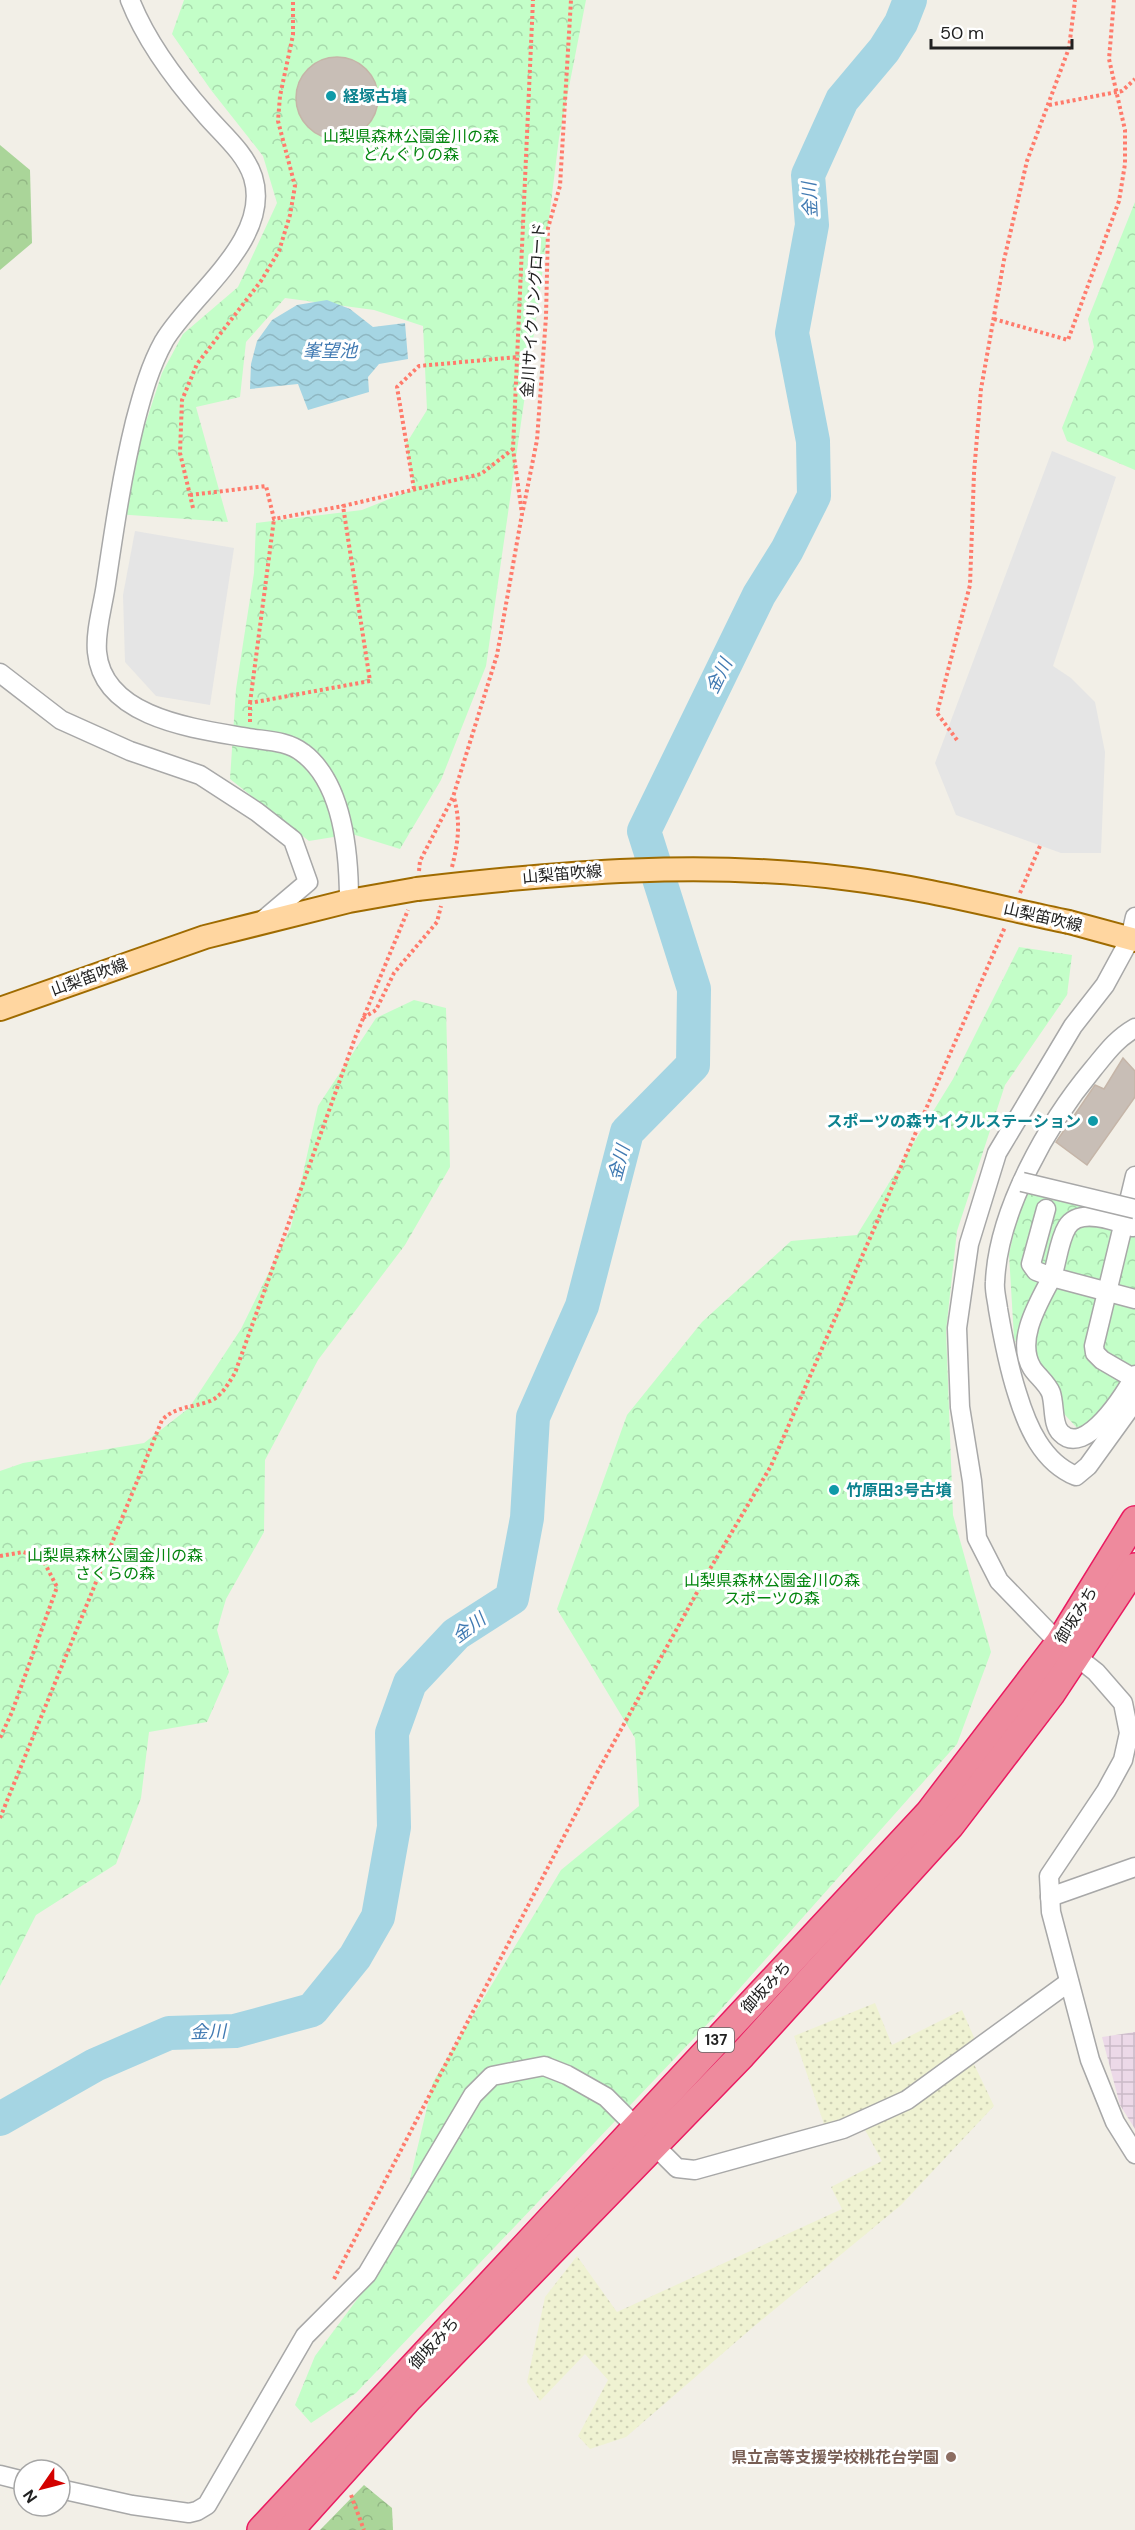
<svg xmlns="http://www.w3.org/2000/svg" width="1135" height="2530" viewBox="0 0 1135 2530" font-family="'DM Sans','Noto Sans JP',sans-serif">
  <style>
    .industrial { fill: url(#industrial-grid) }
    .farmland { fill: url(#farmland-dots) }
    .forest { fill: url(#forest-crowns) }
    .park { fill: url(#park-crowns) }
    .parking { fill: #e5e5e5 }
    .water { fill: url(#water-waves) }
    .lines { fill: none; stroke-linecap: round; stroke-linejoin: round }
    .river { stroke: #a5d5e3; stroke-width: 34 }
    .building { fill: #c8beb6; stroke: #c5b5a8; stroke-width: 1.5 }
    .minor-casing { stroke: #a8a8a8; stroke-width: 21 }
    .major-casing { stroke: #9f6b00; stroke-width: 26 }
    .highway-casing { stroke: #ea1b61; stroke-width: 30 }
    .path { stroke: #ff7b6c; stroke-width: 4; stroke-dasharray: 3 3; stroke-linecap: butt }
    .minor { stroke: #fff; stroke-width: 18 }
    .major { stroke: #ffd6a0; stroke-width: 22 }
    .highway { stroke: #ee8a9d; stroke-width: 27 }
    .minor-bridge-casing { stroke: #a8a8a8; stroke-width: 21; stroke-linecap: butt }
    .major-bridge-casing { stroke: #9f6b00; stroke-width: 26; stroke-linecap: butt }
    .minor-bridge { stroke: #fff; stroke-width: 18 }
    .major-bridge { stroke: #ffd6a0; stroke-width: 22 }
    .culture-dot { fill: #0f9aa8; stroke: #fff; stroke-width: 2 }
    .education-dot { fill: #8d6e63; stroke: #fff; stroke-width: 2 }
    .labels { text-anchor: middle; dominant-baseline: central; stroke-width: 6; stroke-linejoin: round; paint-order: stroke }
    .shield { fill: #fff; stroke: #646464; stroke-width: 1.5 }
    .shield-label { font-size: 15px; font-weight: bold; fill: #212121 }
    .culture-label { font-size: 16px; font-weight: bold; fill: #0d838f; stroke: #fff; text-anchor: start }
    .park-label { font-size: 16px; fill: #04860f; stroke: #fff }
    .street-label { font-size: 16px; fill: #212121; stroke: #fff }
    .education-label { font-size: 16px; font-weight: bold; fill: #785e54; stroke: #fff; text-anchor: end }
    .water-label { font-size: 18px; font-style: italic; fill: #417ab2; stroke: #fff }
  </style>
  <defs>
    <pattern id="industrial-grid" width="8" height="8" patternUnits="userSpaceOnUse" patternTransform="scale(1.5)"><rect width="8" height="8" fill="#ecd9e8"/><path d="M0 4h8M4 0v8" fill="none" stroke="#cabac7"/></pattern>
    <pattern id="farmland-dots" width="8" height="8" patternUnits="userSpaceOnUse" patternTransform="scale(1.5)"><rect width="8" height="8" fill="#eff2d2"/><path d="M2 2h.1M6 6h.1" fill="none" stroke="#cdcfb4" stroke-width="1.8" stroke-linecap="round"/></pattern>
    <pattern id="forest-crowns" width="20" height="18" patternUnits="userSpaceOnUse" patternTransform="scale(1.5)"><rect width="20" height="18" fill="#aad599"/><path d="M2 6a3 3 0 1 1 6 0M12 15a3 3 0 1 1 6 0" fill="none" stroke="#92b784"/></pattern>
    <pattern id="park-crowns" width="20" height="18" patternUnits="userSpaceOnUse" patternTransform="scale(1.5)"><rect width="20" height="18" fill="#c3fec8"/><path d="M2 6a3 3 0 1 1 6 0M12 15a3 3 0 1 1 6 0" fill="none" stroke="#a7d9ac"/></pattern>
    <pattern id="water-waves" width="16" height="10" patternUnits="userSpaceOnUse" patternTransform="scale(1.5)"><rect width="16" height="10" fill="#a5d5e3"/><path d="M0 5q4-4 8 0t8 0" fill="none" stroke="#8eb7c2"/></pattern>
  </defs>
  <rect width="100%" height="100%" fill="#f2efe7"/>
  <polygon class="industrial" points="1135,2032 1135,2129 1120,2105 1102,2037"/>
  <g class="farmland">
    <polygon points="875,2003 892,2045 962,2010 976,2042 904,2094 825,2127 794,2036"/>
    <polygon points="972,2060 994,2106 901,2205 752,2328 626,2437 590,2449 578,2436 608,2380 585,2354 540,2401 527,2382 545,2297 577,2256 617,2312 842,2209 831,2187 882,2161 864,2128"/>
  </g>
  <g class="forest">
    <polygon points="0,145 30,170 32,243 0,270"/>
    <polygon points="364,2485 392,2508 393,2530 320,2530"/>
  </g>
  <g class="park">
    <polygon points="184,0 586,0 559,138 540,291 486,666 441,780 400,849 352,834 309,841 230,779 236,689 254,573 256,523 362,510 414,489 406,444 427,410 423,326 374,310 285,298 246,342 240,397 196,407 228,522 116,514 162,373 183,334 238,287 277,203 263,156 211,90 172,34"/>
    <polygon points="1135,202 1135,470 1067,441 1062,428 1094,347 1088,319"/>
    <polygon points="1019,947 1072,955 1067,995 1005,1085 957,1231 946,1331 953,1515 991,1652 957,1744 716,2015 356,2393 311,2423 295,2405 315,2356 393,2251 433,2082 561,1870 639,1806 635,1738 557,1609 627,1415 702,1322 791,1241 857,1235 953,1079"/>
    <polygon points="414,1000 446,1008 450,1167 405,1245 318,1360 265,1460 264,1532 226,1599 217,1630 229,1672 207,1722 149,1732 141,1798 116,1864 36,1915 0,1986 0,1471 23,1463 144,1443 189,1408 241,1329 291,1227 318,1106 376,1018"/>
    <polygon points="1029,1188 1135,1214 1135,1391 1103,1448 1088,1440 1033,1380 1014,1338 1009,1254 1022,1196"/>
  </g>
  <g class="parking">
    <polygon points="1052,451 1116,477 1053,666 1071,678 1095,702 1105,752 1101,853 1061,853 956,815 935,763"/>
    <polygon points="135,531 234,548 210,705 156,696 125,662 123,595"/>
  </g>
  <polygon class="water" points="327,300 350,309 373,327 405,323 408,359 379,364 368,377 369,392 308,410 298,384 250,389 251,364 257,341 272,320 297,305"/>
  <g class="lines">
    <polyline class="river" points="0,2119 95,2065 169,2033 235,2031 312,2010 355,1957 378,1917 394,1827 392,1733 410,1683 456,1634 512,1598 527,1518 533,1417 582,1306 627,1132 693,1065 694,989 644,831 759,595 787,550 814,496 813,441 792,333 812,225 808,175 842,100 884,50 901,23 910,0"/>
  </g>
  <g class="building">
    <circle cx="337" cy="98" r="41"/>
    <polygon points="1123,1058 1135,1071 1135,1097 1087,1165 1056,1142 1095,1085 1104,1089"/>
  </g>
  <g class="lines">
    <defs>
      <g id="minor">
        <path d="M 130,0 C 146,41 176,81 205,114 C 221,133 245,152 253,177 C 272,239 192,294 164,341 C 150,366 142,395 135,422 C 122,475 114,530 106,584 C 103,606 95,630 97,652 C 103,719 198,729 249,738 C 268,741 288,741 303,753 C 344,784 349,855 349,901"/>
        <polyline points="0,673 61,720 130,751 200,775 257,812 293,840 308,882 262,921"/>
        <polyline points="1135,917 1130,939 1105,985 1073,1026 997,1153 969,1244 957,1328 960,1407 972,1481 977,1538 999,1581 1059,1643 1096,1672 1123,1703 1129,1733 1123,1760 1106,1791 1049,1876 1051,1912 1090,2060 1115,2122 1135,2154"/>
        <path d="M 1135,1028 C 1116,1039 1107,1052 1093,1069 C 1048,1123 998,1210 995,1282 C 994,1290 997,1300 998,1309 C 1003,1338 1008,1365 1017,1393 C 1027,1426 1042,1462 1076,1476 L 1088,1466 L 1135,1401"/>
        <path d="M 1046,1209 L 1031,1264 L 1036,1271 L 1052,1277 C 1039,1302 1015,1340 1032,1368 C 1037,1376 1047,1383 1051,1393 C 1055,1405 1052,1425 1061,1433 C 1085,1458 1126,1393 1135,1375"/>
        <path d="M 1133,1227 C 1116,1221 1079,1207 1067,1227 C 1059,1240 1057,1262 1052,1277 L 1135,1299"/>
        <polyline points="1133,1378 1102,1360 1095,1353 1094,1346 1135,1176"/>
        <polyline points="1050,1897 1135,1867"/>
        <polyline points="0,2475 24,2481"/>
        <polyline points="60,2489 132,2505 189,2513 197,2511 207,2505 305,2336 367,2274 473,2095 492,2076 544,2066 567,2075 606,2097 677,2168 695,2170 843,2129 907,2100 1069,1982"/>
      </g>
      <g id="major">
        <polyline points="1069,922 1135,940"/>
        <polyline points="0,1009 205,937 349,901 417,889"/>
      </g>
      <g id="highway">
        <polyline points="261,2530 929,1813 1059,1643 1135,1520"/>
        <polyline points="290,2530 409,2398 742,2055 950,1826 1051,1694 1135,1567"/>
      </g>
    </defs>
    <use href="#minor" class="minor-casing"/>
    <use href="#major" class="major-casing"/>
    <use href="#highway" class="highway-casing"/>
    <g class="path">
      <polyline points="1049,105 1122,91 1135,79"/>
      <polyline points="994,319 1068,340 1119,201 1125,164 1125,130 1109,59 1114,0"/>
      <polyline points="414,489 397,387 419,366 518,357"/>
      <polyline points="190,495 266,486 274,519 343,506"/>
      <polyline points="193,508 180,453 182,400 197,364 261,281 279,251 290,215 295,186 278,121 280,96 293,35 293,0"/>
      <polyline points="523,510 537,440 546,317 548,228 560,186 571,0"/>
      <polyline points="250,703 274,519"/>
      <polyline points="250,722 250,703 370,681 343,506 481,474 513,449"/>
      <polyline points="957,740 937,713 970,585 974,473 981,389 1004,260 1027,161 1069,48 1075,0"/>
      <path d="M 452,867 C 458,843 461,823 454,798"/>
      <polyline points="419,871 420,861 453,797 497,655 522,514 513,449 533,0"/>
      <polyline points="1020,893 1040,846"/>
      <polyline points="363,1018 376,1010 394,973 437,922 441,906"/>
      <polyline points="0,1556 23,1552 42,1558 57,1587 12,1712 0,1738"/>
      <path d="M 0,1818 L 162,1420 C 176,1406 192,1408 210,1401 C 222,1396 228,1384 235,1373 L 355,1038 L 408,910"/>
      <polyline points="334,2279 598,1771 710,1569 771,1466 1005,927"/>
      <polyline points="351,2495 364,2530"/>
    </g>
    <use href="#minor" class="minor"/>
    <use href="#major" class="major"/>
    <use href="#highway" class="highway"/>
    <defs>
      <polyline id="minor-bridge" points="1022,1182 1135,1209"/>
      <path id="major-bridge" d="M 417,889 C 562,872 706,860 851,879 C 925,888 997,907 1069,922"/>
    </defs>
    <use href="#minor-bridge" class="minor-bridge-casing"/>
    <use href="#major-bridge" class="major-bridge-casing"/>
    <use href="#minor-bridge" class="minor-bridge"/>
    <use href="#major-bridge" class="major-bridge"/>
  </g>
  <g class="culture-dot">
    <circle cx="331" cy="96" r="6"/>
    <circle cx="1093" cy="1121" r="6"/>
    <circle cx="834" cy="1490" r="6"/>
  </g>
  <circle class="education-dot" cx="951" cy="2457" r="6"/>
  <g class="labels">
    <rect class="shield" x="698" y="2028" width="36" height="24" rx="4.5"/>
    <g class="shield-label">
      <text x="716" y="2040">137</text>
    </g>
    <g class="culture-label">
      <text x="343" y="96">経塚古墳</text>
      <text x="1081" y="1121" text-anchor="end">スポーツの森サイクルステーション</text>
      <text x="846" y="1490">竹原田3号古墳</text>
    </g>
    <g class="park-label">
      <text x="411" y="136">山梨県森林公園金川の森<tspan x="411" dy="18">どんぐりの森</tspan></text>
      <text x="115" y="1555">山梨県森林公園金川の森<tspan x="115" dy="18">さくらの森</tspan></text>
      <text x="772" y="1580">山梨県森林公園金川の森<tspan x="772" dy="18">スポーツの森</tspan></text>
    </g>
    <g class="street-label">
      <text transform="translate(533 310) rotate(-86)">金川サイクリングロード</text>
      <text transform="translate(562 874) rotate(-5)">山梨笛吹線</text>
      <text transform="translate(1043 917) rotate(13)">山梨笛吹線</text>
      <text transform="translate(89 977) rotate(-20)">山梨笛吹線</text>
      <text transform="translate(1076 1615) rotate(-58)">御坂みち</text>
      <text transform="translate(766 1987) rotate(-47)">御坂みち</text>
      <text transform="translate(434 2343) rotate(-47)">御坂みち</text>
    </g>
    <g class="education-label">
      <text x="939" y="2457">県立高等支援学校桃花台学園</text>
    </g>
    <g class="water-label">
      <text transform="translate(810 200) rotate(-93)">金川</text>
      <text x="330" y="351">峯望池</text>
      <text transform="translate(719 676) rotate(-64)">金川</text>
      <text transform="translate(619 1163) rotate(-75)">金川</text>
      <text transform="translate(469 1628) rotate(-37)">金川</text>
      <text transform="translate(208 2032) rotate(-2)">金川</text>
    </g>
  </g>
  <g transform="translate(42 2488) rotate(235)"><circle r="28" fill="#ffffff" stroke="#a6a6a6" stroke-width="1.5"/>
  <path d="M0-4.5L10 22L0 15L-10 22Z" fill="#d30100"/>
  <text y="-9" font-size="16" font-weight="bold" text-anchor="middle" fill="#212121">N</text>
  </g>
  <path d="M931 39v9h141v-9" fill="none" stroke="#212121" stroke-width="3"/>
  <text x="940" y="39" font-size="18" fill="#212121" stroke="#ffffff" stroke-width="4.5" paint-order="stroke">50 m</text>
</svg>
